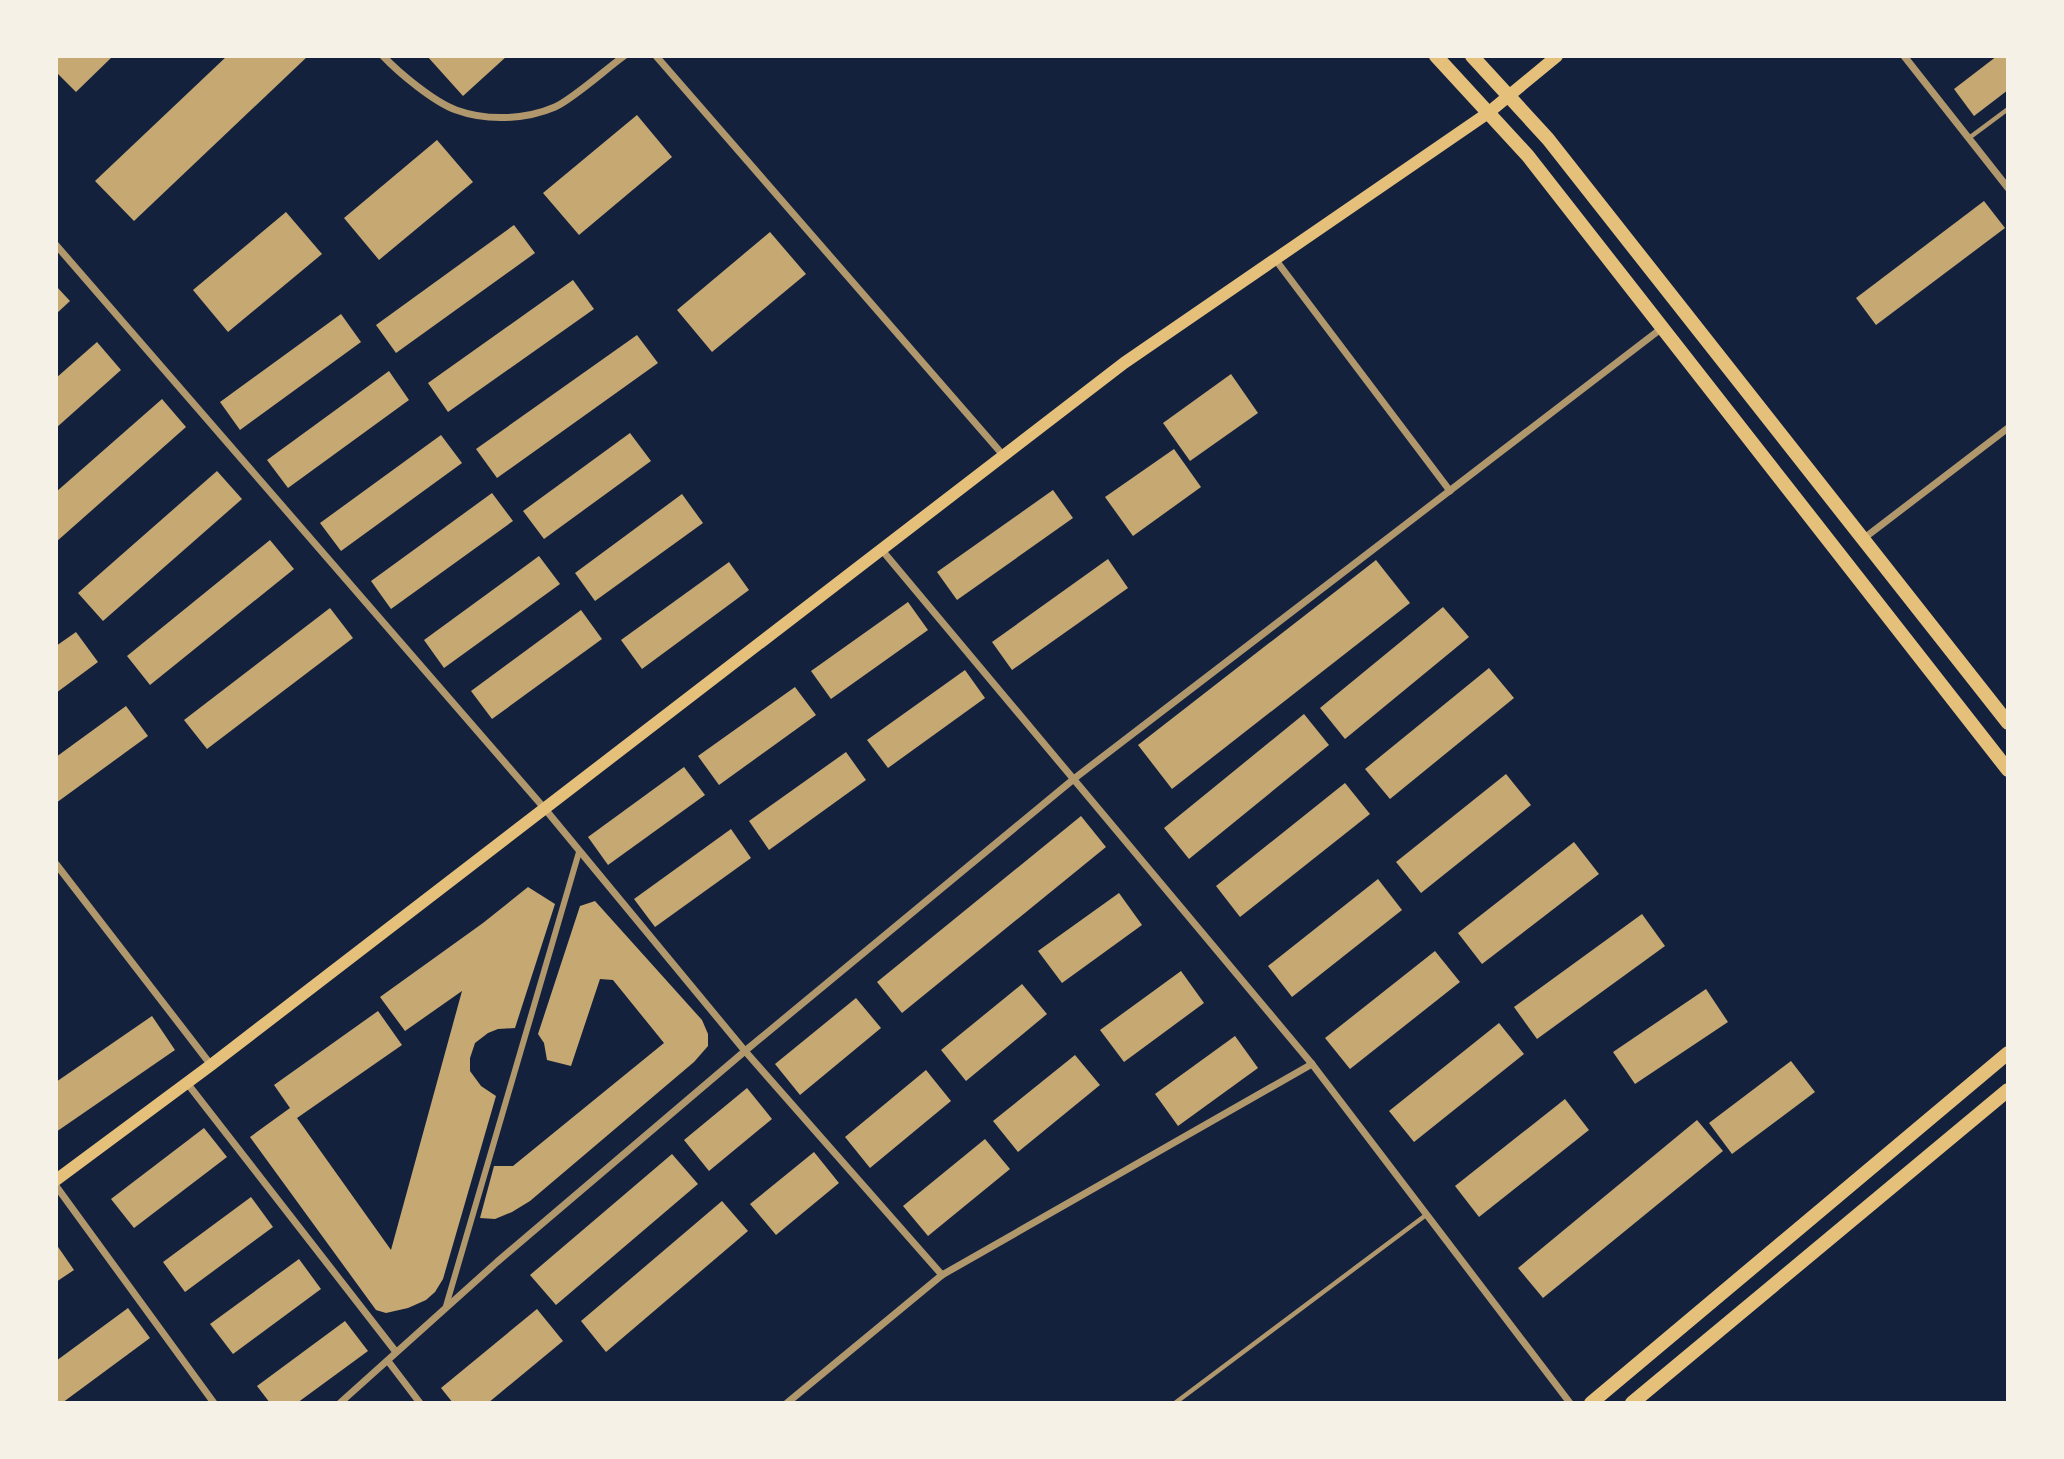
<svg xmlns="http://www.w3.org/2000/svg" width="2064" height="1459" viewBox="0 0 2064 1459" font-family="Overpass,sans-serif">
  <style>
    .building { fill: #c6a872 }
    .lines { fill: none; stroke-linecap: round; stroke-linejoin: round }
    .service { stroke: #b1986c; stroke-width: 4.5 }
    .pedestrian { stroke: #b1986c; stroke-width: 6 }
    .minor { stroke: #b1986c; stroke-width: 7 }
    .secondary { stroke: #e5c07b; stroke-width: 12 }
    .primary { stroke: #e5c07b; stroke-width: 14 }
  </style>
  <rect width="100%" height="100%" fill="#14213d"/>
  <g class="building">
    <polygon points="56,56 113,56 76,92 56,72"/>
    <polygon points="227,56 308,56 134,221 95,181"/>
    <polygon points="427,56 507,56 463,96"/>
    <polygon points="1997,56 2008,56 2008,90 1974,116 1954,89"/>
    <polygon points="637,115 672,157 579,235 543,193"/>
    <polygon points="437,140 473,182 379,260 344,218"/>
    <polygon points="1984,201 2005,228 1876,325 1856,298"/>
    <polygon points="286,212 322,254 228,332 193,290"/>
    <polygon points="514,225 535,253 396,353 376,325"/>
    <polygon points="770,232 806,274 712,352 677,310"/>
    <polygon points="573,280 594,309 448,412 428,383"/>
    <polygon points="56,286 70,301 56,314"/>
    <polygon points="341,314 361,342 240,430 220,402"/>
    <polygon points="637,335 658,363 497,478 476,449"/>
    <polygon points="97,342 121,370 56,428 56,378"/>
    <polygon points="389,371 409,400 288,488 267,460"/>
    <polygon points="1231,374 1258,413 1190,461 1163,423"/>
    <polygon points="162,399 186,427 56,542 56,492"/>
    <polygon points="630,433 651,461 544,539 523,511"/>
    <polygon points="441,435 462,463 341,551 320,523"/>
    <polygon points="1174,449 1201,487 1133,536 1105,497"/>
    <polygon points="217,471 242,499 103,621 78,593"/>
    <polygon points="1053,490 1073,518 957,600 937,572"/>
    <polygon points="492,493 513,521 391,609 371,581"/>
    <polygon points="682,494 703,523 595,601 575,573"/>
    <polygon points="270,540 294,569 150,685 127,656"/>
    <polygon points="539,556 560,584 444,668 424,640"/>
    <polygon points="1108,559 1128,588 1012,670 992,642"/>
    <polygon points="1376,560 1410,603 1172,789 1138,745"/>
    <polygon points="729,562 749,590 642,669 621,640"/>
    <polygon points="908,602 928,630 831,699 811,671"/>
    <polygon points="1443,607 1469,637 1345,739 1320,708"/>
    <polygon points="330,608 353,638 207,749 184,720"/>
    <polygon points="581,610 602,639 492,719 471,691"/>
    <polygon points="76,632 98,662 56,693 56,646"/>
    <polygon points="1489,668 1514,698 1390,799 1365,769"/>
    <polygon points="965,670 985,698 888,768 867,740"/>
    <polygon points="795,687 816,715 719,785 698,756"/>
    <polygon points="126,706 148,736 56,803 56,757"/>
    <polygon points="1304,714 1329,745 1189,859 1164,828"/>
    <polygon points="846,752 866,780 769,850 749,821"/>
    <polygon points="684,767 705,795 608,865 588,837"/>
    <polygon points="1506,774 1531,805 1421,893 1396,862"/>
    <polygon points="1345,783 1370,814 1240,917 1216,886"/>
    <polygon points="1081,816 1106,847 902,1013 877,982"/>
    <polygon points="731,829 751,858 655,927 634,899"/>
    <polygon points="1574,842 1599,874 1482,964 1458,933"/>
    <polygon points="1378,879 1402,910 1292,997 1268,966"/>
    <polygon points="528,887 555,904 515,1028 498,1029 488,1033 475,1043 470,1058 470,1071 481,1086 496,1096 443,1279 435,1292 426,1300 408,1308 386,1313 376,1310 250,1137 290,1108 274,1085 378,1011 402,1045 297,1118 391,1250 462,991 405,1031 380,997 483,923"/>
    <polygon points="1119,893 1142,925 1062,983 1038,951"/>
    <polygon points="595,901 702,1020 708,1034 708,1046 694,1062 530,1201 512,1212 495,1219 480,1218 494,1166 513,1166 664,1043 613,980 600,979 571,1066 547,1060 544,1043 538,1034 580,906"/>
    <polygon points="1642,914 1665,946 1537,1039 1514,1007"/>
    <polygon points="1435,951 1460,982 1350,1069 1325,1038"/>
    <polygon points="1181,971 1204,1003 1124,1062 1100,1030"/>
    <polygon points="1022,984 1047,1014 966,1081 941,1050"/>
    <polygon points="1706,989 1728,1022 1635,1084 1613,1052"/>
    <polygon points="856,998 881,1028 800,1095 775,1064"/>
    <polygon points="152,1016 175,1050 56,1132 56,1082"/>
    <polygon points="1499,1023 1524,1054 1414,1142 1389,1111"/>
    <polygon points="1235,1036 1258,1068 1178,1126 1155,1094"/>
    <polygon points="1075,1055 1100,1085 1018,1152 993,1121"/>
    <polygon points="1791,1061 1815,1092 1732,1154 1709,1123"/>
    <polygon points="926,1070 951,1101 870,1168 845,1137"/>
    <polygon points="747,1088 772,1119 709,1171 684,1140"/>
    <polygon points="1565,1099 1589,1130 1479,1217 1455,1186"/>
    <polygon points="1697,1120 1723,1151 1543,1298 1518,1268"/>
    <polygon points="204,1128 227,1157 134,1228 111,1199"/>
    <polygon points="985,1139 1010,1169 928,1236 903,1206"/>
    <polygon points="814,1152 839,1183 776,1235 750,1204"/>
    <polygon points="672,1154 698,1184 556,1305 530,1275"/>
    <polygon points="251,1197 273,1227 185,1292 163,1262"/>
    <polygon points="722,1201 748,1231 606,1352 581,1321"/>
    <polygon points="56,1244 74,1270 56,1282"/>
    <polygon points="299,1259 321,1289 233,1354 210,1324"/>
    <polygon points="128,1308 150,1338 62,1403 56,1403 56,1361"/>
    <polygon points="537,1309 563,1341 488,1403 453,1403 441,1388"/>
    <polygon points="345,1321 368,1351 297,1403 270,1403 257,1386"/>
  </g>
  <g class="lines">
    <g class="service">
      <polyline points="1969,138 2008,109"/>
      <polyline points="1175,1403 1426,1215"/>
    </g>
    <polyline class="pedestrian" points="446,1306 579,852"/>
    <g class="minor">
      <path d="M 383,56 C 399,73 434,102 456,110 C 486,121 525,120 555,107 C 573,99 606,69 624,56"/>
      <polyline points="656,56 1003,455"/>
      <polyline points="1904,56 2008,188"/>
      <polyline points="56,245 545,809 745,1051 942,1275"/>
      <polyline points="1275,259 1450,491"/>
      <polyline points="1863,539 2008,428"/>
      <polyline points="881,549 1312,1064 1570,1403"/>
      <polyline points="56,864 211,1065"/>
      <polyline points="187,1083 396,1352"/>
      <polyline points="56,1186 214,1403"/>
      <polyline points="388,1361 420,1403"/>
      <polyline points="340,1403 497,1262 745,1051 1075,778 1662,328"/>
      <polyline points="787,1403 942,1275 1312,1064"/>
    </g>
    <polyline class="secondary" points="56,1180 211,1065 1124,363 1488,113 1557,56"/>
    <g class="primary">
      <polyline points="1436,56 1528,156 2008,770"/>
      <polyline points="1472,56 1548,139 2008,723"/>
      <polyline points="1591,1403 2008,1053"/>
      <polyline points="1632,1403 2008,1090"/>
    </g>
  </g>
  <rect width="2064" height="1459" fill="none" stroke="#f6f1e7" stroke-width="116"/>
</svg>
